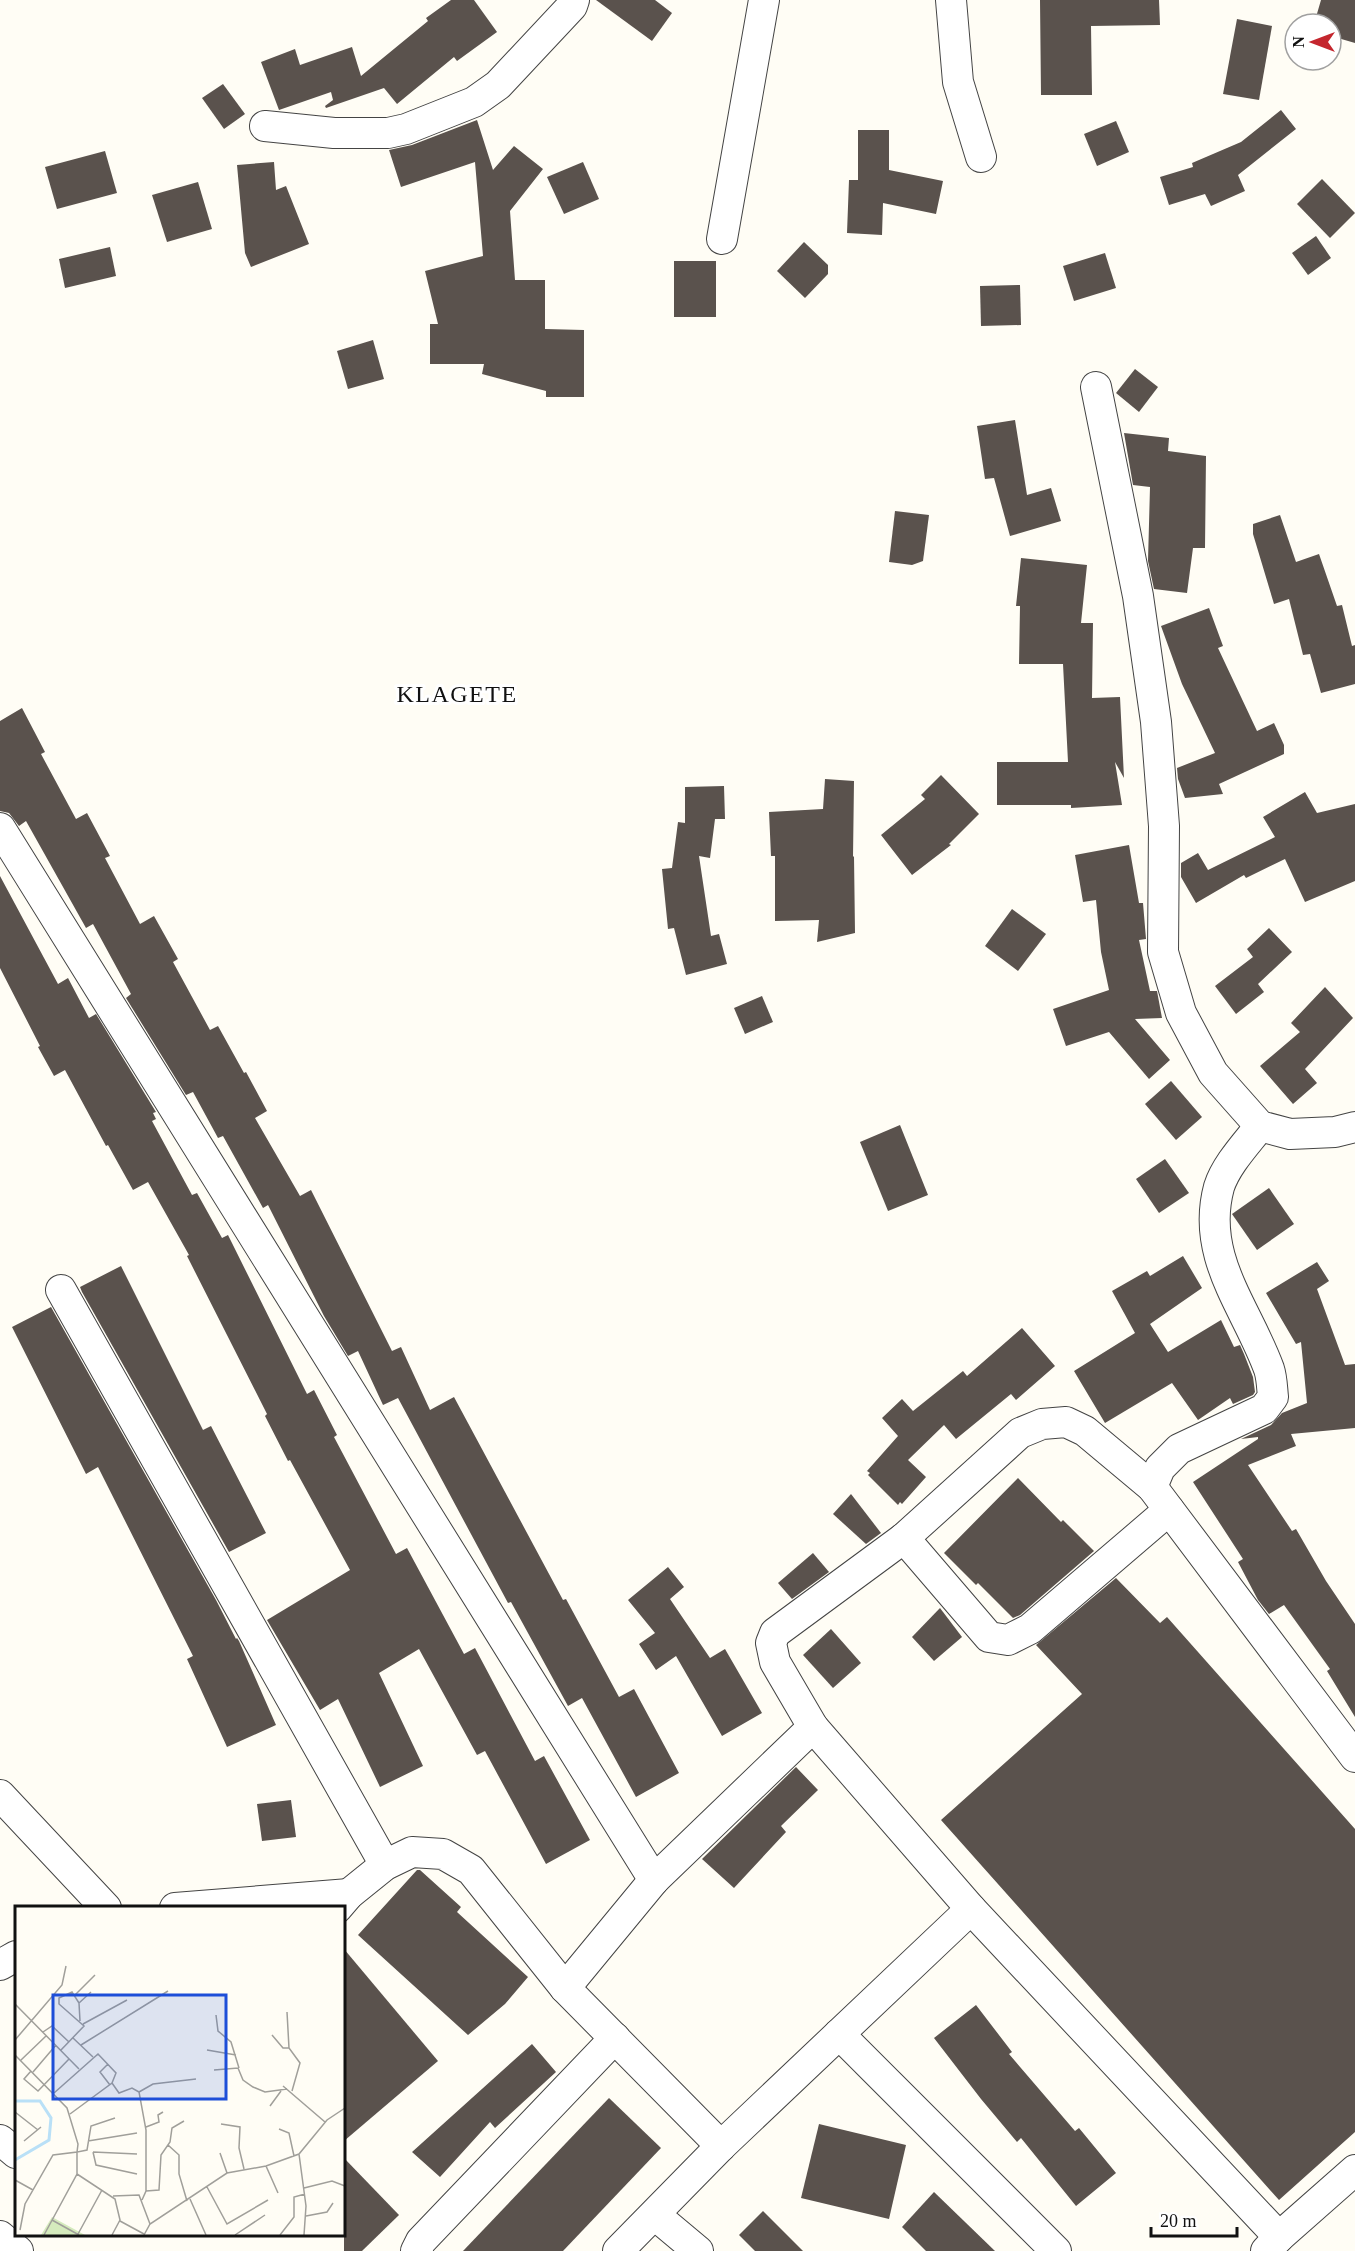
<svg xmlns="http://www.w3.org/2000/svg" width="1355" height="2251" viewBox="0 0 1355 2251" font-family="'Times New Roman',serif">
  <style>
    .building { fill: #5a524d }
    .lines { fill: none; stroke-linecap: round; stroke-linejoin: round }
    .minor-casing { stroke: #444; stroke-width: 32 }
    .minor { stroke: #fff; stroke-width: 30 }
    .labels { text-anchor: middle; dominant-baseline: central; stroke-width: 6; stroke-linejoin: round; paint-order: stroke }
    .quarter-label { font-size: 24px; letter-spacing: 1.5px; fill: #111; stroke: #fff }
    .inset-river { fill: none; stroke: #b9e0f7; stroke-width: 3 }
    .inset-road { fill: none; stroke: #a09f9a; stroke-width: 1.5 }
    .view { fill: #1d4ed8; fill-opacity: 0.15; stroke: #1d4ed8; stroke-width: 3 }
    .inset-edge { fill: none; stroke: #111; stroke-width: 3 }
  </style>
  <rect width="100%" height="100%" fill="#fffdf5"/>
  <g class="building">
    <polygon points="451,0 474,0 497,32 457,61 454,57 397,104 384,88 326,108 325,106 333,100 331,92 279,110 261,62 295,49 300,65 352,47 361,76 428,21 426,18"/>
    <polygon points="596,0 655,0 672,13 652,41"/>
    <polygon points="1040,0 1159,0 1160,25 1091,26 1092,95 1041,95"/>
    <polygon points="1321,0 1355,0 1355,43 1331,36 1331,24 1314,24"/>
    <polygon points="1237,19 1272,26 1259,100 1223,94"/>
    <polygon points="223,84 245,114 224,129 202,98"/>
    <polygon points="1281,110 1296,129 1238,175 1245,191 1211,206 1205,194 1169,205 1160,177 1193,167 1192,163 1241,142"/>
    <polygon points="477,120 493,170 514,146 543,169 510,211 515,280 545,280 545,329 584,330 584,397 546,397 546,391 482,374 484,364 430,364 430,324 438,324 425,271 483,256 475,162 401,187 389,150 412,145"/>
    <polygon points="1116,121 1129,152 1097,166 1084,134"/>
    <polygon points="858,130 889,130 889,170 943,181 936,214 883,203 882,235 847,233 849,180 858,180"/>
    <polygon points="105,151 117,193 57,209 45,167"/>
    <polygon points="274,162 276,190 286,186 309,244 251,267 245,253 237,165"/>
    <polygon points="583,162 599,199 564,214 547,177"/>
    <polygon points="1322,179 1355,213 1330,238 1297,204"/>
    <polygon points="198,182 212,229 167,242 152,195"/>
    <polygon points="1316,236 1331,258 1308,275 1292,253"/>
    <polygon points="804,242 828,265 828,274 805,298 777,271"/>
    <polygon points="110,247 116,276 65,288 59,259"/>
    <polygon points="1105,253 1116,288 1074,301 1063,266"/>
    <rect x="674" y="261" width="42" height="56"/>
    <polygon points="1020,285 1021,325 981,326 980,286"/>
    <polygon points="373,340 384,379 348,389 337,351"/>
    <polygon points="1135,369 1158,387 1139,412 1116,393"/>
    <polygon points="1015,420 1027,495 1051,488 1061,521 1010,536 994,478 985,479 977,426"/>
    <polygon points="1124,433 1169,438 1168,451 1206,456 1205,548 1193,548 1187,593 1154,589 1148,561 1150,487 1133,485"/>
    <polygon points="895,511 929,515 923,561 912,565 889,562"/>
    <polygon points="1280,515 1296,562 1319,554 1337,606 1342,605 1352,646 1355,645 1355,684 1321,693 1310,654 1303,655 1289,599 1274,604 1253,534 1253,524"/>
    <polygon points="1021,558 1087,565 1081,623 1093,623 1092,698 1120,697 1124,778 1115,762 1122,805 1071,808 1071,805 997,805 997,762 1068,762 1063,664 1019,664 1020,606 1016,606"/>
    <polygon points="1209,608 1223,646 1218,648 1257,731 1274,723 1284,745 1284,754 1219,784 1223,794 1185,798 1178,779 1177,768 1215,753 1182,684 1161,626"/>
    <polygon points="22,708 45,752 41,754 76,819 87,813 110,856 105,858 140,924 154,916 178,959 173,962 210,1030 218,1026 244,1073 246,1072 267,1111 255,1118 300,1196 311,1190 392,1351 401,1347 430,1410 454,1397 563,1600 566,1599 619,1697 634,1689 679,1773 636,1797 582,1698 568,1706 511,1602 508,1603 398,1398 383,1405 358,1351 348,1356 324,1316 268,1205 263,1208 223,1136 218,1138 193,1092 186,1095 126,998 131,994 93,924 86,928 26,821 19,826 9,813 0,811 0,721"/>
    <polygon points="941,775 979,814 949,844 951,845 912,875 881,835 925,799 921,795"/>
    <polygon points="825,779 854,781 853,857 854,856 855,933 817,942 819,920 775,921 775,856 771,856 769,812 823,809"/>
    <polygon points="724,786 725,819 715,819 710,858 699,856 711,936 719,934 727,964 686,975 674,928 668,929 662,869 672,868 678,822 685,823 685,787"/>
    <polygon points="1305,792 1317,813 1355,804 1355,881 1305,902 1285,859 1246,878 1244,875 1196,903 1181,877 1181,863 1198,853 1208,870 1275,837 1263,817"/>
    <polygon points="1129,845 1139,903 1143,903 1146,939 1139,940 1150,991 1157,991 1162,1018 1135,1019 1170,1060 1149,1079 1109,1032 1066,1046 1053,1009 1109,990 1101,952 1096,900 1083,902 1075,855"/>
    <polygon points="0,876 58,984 68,978 89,1018 96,1014 156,1112 153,1113 156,1119 152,1121 192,1195 197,1193 222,1238 228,1235 307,1394 314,1390 337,1435 334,1437 396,1554 407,1548 464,1654 475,1648 535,1761 544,1756 590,1840 546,1864 485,1751 477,1755 419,1649 379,1673 423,1766 380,1787 338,1699 320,1710 267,1620 350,1570 290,1460 288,1461 265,1416 267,1414 187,1256 189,1255 148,1182 133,1190 108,1145 106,1146 65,1070 54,1076 38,1047 40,1046 0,968"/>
    <polygon points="1012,909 1046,934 1018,971 985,946"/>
    <polygon points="1269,928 1292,952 1258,984 1264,992 1236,1014 1215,986 1253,957 1247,949"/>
    <polygon points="1325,987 1353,1018 1305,1069 1317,1083 1293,1104 1260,1066 1300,1032 1291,1023"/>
    <polygon points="762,996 773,1022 745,1034 734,1008"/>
    <polygon points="1171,1081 1202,1117 1176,1140 1145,1104"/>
    <polygon points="900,1125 928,1195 888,1211 860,1142"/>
    <polygon points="1165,1159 1189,1193 1159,1213 1136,1179"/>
    <polygon points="1269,1188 1294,1224 1257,1250 1232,1214"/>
    <polygon points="1183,1256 1202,1288 1150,1324 1168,1352 1221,1320 1234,1347 1240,1345 1244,1354 1253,1377 1255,1392 1253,1395 1233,1404 1230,1398 1198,1420 1172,1383 1105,1423 1074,1371 1135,1333 1112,1291 1147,1271 1150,1276"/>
    <polygon points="1317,1262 1329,1281 1317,1289 1345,1365 1355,1364 1355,1428 1291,1434 1296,1446 1248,1465 1292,1531 1296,1529 1326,1581 1355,1624 1355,1717 1327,1671 1330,1669 1284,1605 1269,1614 1258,1600 1238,1562 1243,1559 1193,1482 1258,1439 1258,1437 1241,1439 1271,1425 1282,1413 1307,1403 1301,1342 1296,1344 1266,1293"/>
    <polygon points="121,1266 203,1430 211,1426 266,1533 229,1552 82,1292 80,1287"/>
    <polygon points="51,1307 216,1600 236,1639 237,1638 239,1641 276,1725 227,1747 187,1659 193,1656 98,1467 86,1474 12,1327"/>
    <polygon points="1022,1328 1055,1366 1016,1400 1011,1394 956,1439 944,1425 908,1460 926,1477 902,1504 900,1502 898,1505 868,1475 870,1473 867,1471 898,1436 882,1418 902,1399 913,1411 963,1371 967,1376"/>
    <polygon points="1018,1478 1061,1522 1063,1520 1094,1551 1020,1615 1013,1618 978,1583 976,1585 944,1553"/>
    <polygon points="851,1494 881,1533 866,1544 833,1514"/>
    <polygon points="813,1553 829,1572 792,1599 778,1583"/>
    <polygon points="668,1567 684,1587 670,1599 710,1658 725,1649 762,1713 722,1736 676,1656 656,1670 639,1644 655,1633 628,1600"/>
    <polygon points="1116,1578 1160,1623 1167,1617 1355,1829 1355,2132 1279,2200 941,1820 1082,1694 1036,1645"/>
    <polygon points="940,1608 962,1637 934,1661 912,1637"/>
    <polygon points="831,1629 861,1663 833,1688 803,1655"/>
    <polygon points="796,1767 818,1790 781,1826 786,1832 734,1888 702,1859"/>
    <polygon points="291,1800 296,1837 262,1841 257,1804"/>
    <polygon points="417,1870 420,1870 461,1907 457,1912 528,1977 505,2004 468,2035 358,1935"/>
    <polygon points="344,1949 438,2061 344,2141"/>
    <polygon points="976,2005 1012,2052 1009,2054 1075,2131 1079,2128 1116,2173 1076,2206 1021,2138 1017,2142 981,2099 934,2038"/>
    <polygon points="532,2044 556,2072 495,2128 490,2122 440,2177 412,2152"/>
    <polygon points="609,2098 661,2148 563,2251 463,2251"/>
    <polygon points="819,2124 906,2145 889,2219 801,2198"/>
    <polygon points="344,2158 399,2215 362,2251 344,2251"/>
    <polygon points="934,2192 995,2251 926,2251 902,2227"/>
    <polygon points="763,2211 803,2251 755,2251 739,2235"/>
  </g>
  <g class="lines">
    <defs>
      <g id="minor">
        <polyline points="951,0 958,82 981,157"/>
        <polyline points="265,126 334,133 388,133 406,129 474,102 498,85 572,6 574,0"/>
        <polyline points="722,239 764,0"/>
        <polyline points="1096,387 1138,596 1156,722 1164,826 1163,952 1181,1013 1213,1073 1260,1126 1290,1134 1335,1132 1355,1127"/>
        <polyline points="0,828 654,1880"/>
        <polyline points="61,1290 385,1865"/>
        <path d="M 1152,1487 L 1160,1468 L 1179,1449 L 1264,1409 L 1273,1397 C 1272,1388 1272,1378 1269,1369 C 1247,1308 1200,1257 1219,1187 C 1226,1165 1246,1144 1260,1126"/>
        <polyline points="904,1538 989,1637 1008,1640 1030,1629 1169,1510"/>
        <polyline points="0,1795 106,1908"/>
        <polyline points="175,1908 349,1894"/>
        <polyline points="337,1908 349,1894 385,1865 412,1852 443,1854 471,1870 565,1988 721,2146"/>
        <polyline points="0,1965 16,1956"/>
        <polyline points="565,1988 654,1880 813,1727"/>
        <polyline points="839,2034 1056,2251"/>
        <polyline points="0,2140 16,2153"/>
        <polyline points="655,2215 698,2251"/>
        <polyline points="0,2236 18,2251"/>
        <polyline points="1279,2237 971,1909 813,1727 775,1662 771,1643 775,1633 904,1538 1020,1433 1042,1424 1066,1422 1085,1431 1152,1487 1355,1757"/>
        <polyline points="416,2251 421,2241 615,2038"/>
        <polyline points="618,2251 721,2146 971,1909"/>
        <polyline points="1266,2251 1279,2237 1355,2170"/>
      </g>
    </defs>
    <use href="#minor" class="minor-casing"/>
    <use href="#minor" class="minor"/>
  </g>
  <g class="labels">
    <g class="quarter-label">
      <text x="457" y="694">KLAGETE</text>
    </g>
  </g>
  <g transform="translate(15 1906)">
    <rect width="330" height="330" fill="#fffdf5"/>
    <path d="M 37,311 L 70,329 L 26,329 Z" fill="#d5ebbd"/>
    <path class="inset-river" d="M 0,195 L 25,195 L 36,212 L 34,234 L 0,254"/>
    <path class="inset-road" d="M 60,89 L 80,69M 0,98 L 64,163M 272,106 L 274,142 L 285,157 L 277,185M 201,109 L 203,125 L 216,136 L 224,162M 65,115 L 64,97 L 76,86M 68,118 L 112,94M 28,126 L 37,120 L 54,136M 257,129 L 268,142 L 274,142M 58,132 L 78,151M 0,134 L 47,79 L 51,60M 66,139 L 153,85M 46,144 L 69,120 L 44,98 L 44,92 L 57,86 L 64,97M 192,144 L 221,149M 0,149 L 52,202 L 63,238 L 62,246 L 38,249 L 10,298 L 5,324M 6,154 L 31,130M 93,158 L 85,166 L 95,179M 199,164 L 223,162 L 228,174 L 238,181 L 250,186 L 272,183M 16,165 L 9,173 L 23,185 L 54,153M 18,166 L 41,139M 97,177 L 104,187 L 117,182 L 124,186M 268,180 L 310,216M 39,187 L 83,148 L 101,167 L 97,177 L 55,208M 255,200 L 266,185M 0,206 L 23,224M 206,218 L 225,221 L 224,242 L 229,263M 131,221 L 144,216 L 143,209 L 148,206M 264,223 L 274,227 L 279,250M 9,235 L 26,221M 73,235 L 122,227M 153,239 L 164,249 L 164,268 L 172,295M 78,246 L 81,259 L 122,268M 78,246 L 122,248M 205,247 L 212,267M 284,248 L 291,300 L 289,329M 251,260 L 263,287M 62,268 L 100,293 L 105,314 L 97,329M 0,274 L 18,284M 192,281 L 212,318 L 253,294M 289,282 L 317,275 L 330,280M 131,285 L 144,284 L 146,249 L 155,236 L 157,222 L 169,215M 98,290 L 124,289 L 135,318M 175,293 L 191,329M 127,294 L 131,285 L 131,224 L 124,186 L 138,178 L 181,173M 291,310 L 312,306 L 318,297M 37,314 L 64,329M 105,315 L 129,328M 63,328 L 87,284M 29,329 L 62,268 L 62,246 L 72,244 L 76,220 L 100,212M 129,329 L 135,318 L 212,267 L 251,260 L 284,248 L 312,214 L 330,202M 220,329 L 250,309M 265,329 L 279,311 L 279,291 L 290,288"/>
    <path class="view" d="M 38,89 L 211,89 L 211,193 L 38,193 Z"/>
    <rect width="330" height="330" class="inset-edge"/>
  </g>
  <g transform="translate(1313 42) rotate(270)"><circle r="28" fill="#ffffff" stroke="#a0a0a0" stroke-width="1.5"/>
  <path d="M0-4.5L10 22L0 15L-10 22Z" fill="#c4262e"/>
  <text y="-9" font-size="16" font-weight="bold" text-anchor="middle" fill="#111111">N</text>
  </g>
  <path d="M1151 2227v9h86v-9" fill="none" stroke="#111111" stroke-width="3"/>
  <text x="1160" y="2227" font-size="18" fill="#111111" stroke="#ffffff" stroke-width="4.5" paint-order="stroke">20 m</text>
</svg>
